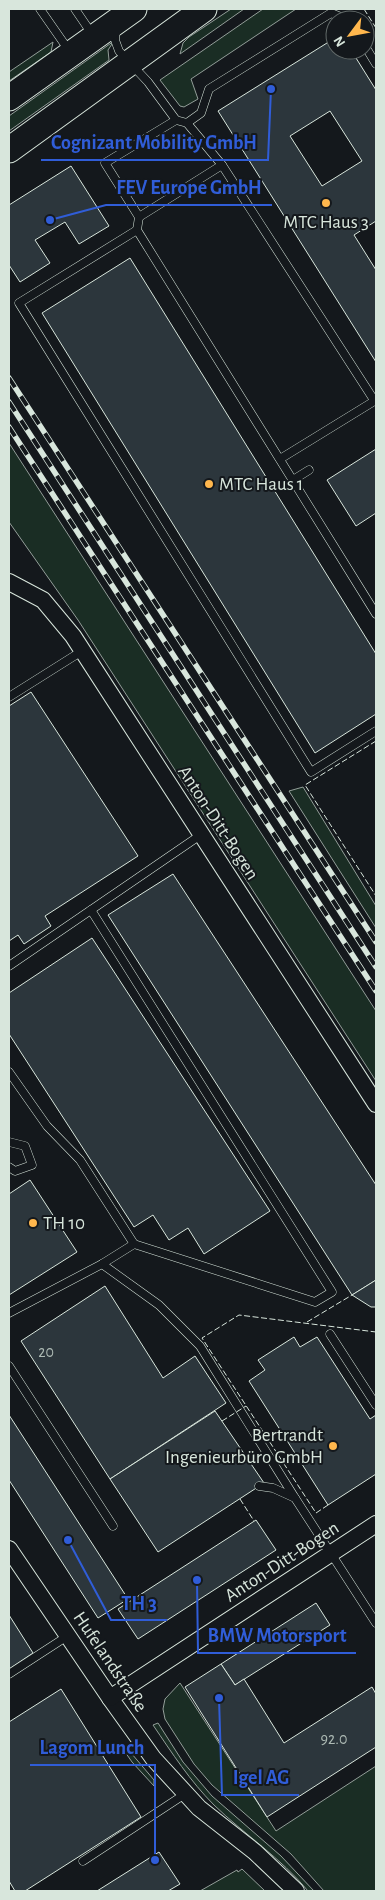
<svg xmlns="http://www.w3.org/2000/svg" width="385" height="1900" viewBox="0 0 385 1900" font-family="'Alegreya Sans',sans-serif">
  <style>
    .green { fill: #1a2d24; stroke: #939e99 }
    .building { fill: #2c363c; stroke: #d8e6dc; fill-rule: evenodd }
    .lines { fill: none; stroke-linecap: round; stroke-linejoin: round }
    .lane-casing { stroke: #d8e6dc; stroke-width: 9 }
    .street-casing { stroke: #d8e6dc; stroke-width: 18 }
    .primary-casing { stroke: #d8e6dc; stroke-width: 27 }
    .lane { stroke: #14181c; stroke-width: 8 }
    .street { stroke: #14181c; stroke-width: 16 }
    .primary { stroke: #14181c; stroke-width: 25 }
    .rail-casing { stroke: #d8e6dc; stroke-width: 5.5 }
    .rail { stroke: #14181c; stroke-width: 4; stroke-dasharray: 11; stroke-linecap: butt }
    .fence { stroke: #d8e6dc; stroke-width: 1; stroke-dasharray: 6 2.5; stroke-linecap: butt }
    .poi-dot { fill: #ffb74d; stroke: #14181c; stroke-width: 2 }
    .labels { text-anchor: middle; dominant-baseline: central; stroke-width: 4; stroke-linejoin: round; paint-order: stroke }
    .number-label { font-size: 16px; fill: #adbab4 }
    .poi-label { font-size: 19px; fill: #d8e6dc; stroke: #14181c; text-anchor: start }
    .street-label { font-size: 19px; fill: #d8e6dc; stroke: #14181c }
    .leader { fill: none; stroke: #305dd8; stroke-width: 2 }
    .callout-dot { fill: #305dd8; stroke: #14181c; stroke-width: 2 }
    .callout-label { font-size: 20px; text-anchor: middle; font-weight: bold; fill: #305dd8; stroke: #14181c; stroke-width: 4; stroke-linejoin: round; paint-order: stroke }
  </style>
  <rect width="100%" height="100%" fill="#14181c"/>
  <g class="green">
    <polygon points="231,9 244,9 180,54 183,43 189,37"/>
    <polygon points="263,9 296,9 191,79 198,99 184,107 180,106 160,80"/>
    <polygon points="114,41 108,50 109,60 9,131 9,116"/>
    <polygon points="53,42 51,52 9,81 9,72"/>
    <polygon points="9,443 376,1011 376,1081 78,620 9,522"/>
    <polygon points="303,787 376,906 376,928 289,791"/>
    <polygon points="180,1683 276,1831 376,1766 376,1891 324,1891 291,1854 212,1785 194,1764 165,1719 163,1709 165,1699"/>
    <path d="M 158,1723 L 183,1762 L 212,1796 L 281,1856 L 314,1891 L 308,1891 C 281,1858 245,1835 214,1805 C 190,1781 172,1753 153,1725 Z"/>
    <polygon points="126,1747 154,1780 154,1786 132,1762 123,1749"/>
    <polygon points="242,1869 265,1891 200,1891 237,1870 238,1872"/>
  </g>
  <g class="building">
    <path d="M 335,38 L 335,50 L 351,50 L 376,90 L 376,221 L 354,235 L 376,270 L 376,362 L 218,111 ZM 330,111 L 362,161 L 322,186 L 290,136 Z"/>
    <polygon points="71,166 109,226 79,244 65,222 35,240 50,263 20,282 9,265 9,205"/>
    <polygon points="130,258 376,654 376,714 315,753 42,313"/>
    <polygon points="376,449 376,513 356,526 327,480"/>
    <polygon points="31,692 138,856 45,916 51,926 24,944 18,935 9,941 9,706"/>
    <polygon points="173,874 376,1185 376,1280 352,1295 108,915"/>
    <polygon points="92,938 270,1211 204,1254 188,1228 169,1240 153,1215 134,1227 9,1034 9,993"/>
    <polygon points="30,1180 77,1252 9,1295 9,1194"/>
    <polygon points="376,1280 376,1307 371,1307 352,1295"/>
    <polygon points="105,1286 163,1378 195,1356 226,1403 110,1479 21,1341"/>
    <polygon points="294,1337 300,1347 317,1337 370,1419 376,1415 376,1474 328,1505 249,1381 265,1370 258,1360"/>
    <polygon points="215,1411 264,1483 158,1552 110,1479"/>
    <polygon points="9,1415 128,1599 98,1618 9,1480"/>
    <polygon points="256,1520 276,1550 138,1639 118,1609"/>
    <polygon points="316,1603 330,1625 235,1685 221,1664"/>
    <polygon points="9,1615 33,1653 9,1669"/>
    <polygon points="221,1664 235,1685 244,1679 284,1743 372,1687 376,1694 376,1747 267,1817 185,1687"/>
    <polygon points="61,1689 141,1817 25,1891 15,1891 9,1881 9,1722"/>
    <polygon points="159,1852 180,1884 168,1891 97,1891"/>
  </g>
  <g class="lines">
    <defs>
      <g id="lane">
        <polyline points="40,9 70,52"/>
        <polyline points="75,9 92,34"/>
        <polyline points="116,29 115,40 119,51 148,82 176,120 187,123 222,165 139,217"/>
        <polyline points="365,46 376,64"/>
        <polyline points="176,120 105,163 139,217 137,230 376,614"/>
        <polyline points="187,123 201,113 209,89 331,13 348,20"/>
        <polyline points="222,165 374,400"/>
        <polyline points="137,230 19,303 311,772 376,731"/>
        <polyline points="280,459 376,400"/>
        <polyline points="293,480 309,470"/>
        <polyline points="9,697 82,651"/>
        <polyline points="9,966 202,834"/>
        <polyline points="9,1072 47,1126 80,1160 134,1244"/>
        <polyline points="9,1142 25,1146 32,1165 15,1171 9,1167"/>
        <polyline points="102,1264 159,1305 200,1346 295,1498"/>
        <polyline points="9,1313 102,1264 134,1244 315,1302 332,1292 91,910"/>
        <polyline points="330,1334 376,1405"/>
        <polyline points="9,1366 113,1526"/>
        <polyline points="259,1486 273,1488 295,1498 376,1623"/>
        <polyline points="9,1674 69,1635"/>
        <polyline points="83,1861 185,1794"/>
      </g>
      <g id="street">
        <polyline points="9,582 43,600 73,636 376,1104"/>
        <polyline points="9,1549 110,1698 153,1758 199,1808 255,1852 296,1891"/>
        <polyline points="110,1698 376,1524"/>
      </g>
      <g id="primary">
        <polyline points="9,98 134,9"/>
        <polyline points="9,150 204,9"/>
      </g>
    </defs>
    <use href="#lane" class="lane-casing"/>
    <use href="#street" class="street-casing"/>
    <use href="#primary" class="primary-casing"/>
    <use href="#lane" class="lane"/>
    <use href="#street" class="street"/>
    <use href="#primary" class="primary"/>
    <defs>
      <g id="rail">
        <polyline points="9,378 376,942"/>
        <polyline points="9,402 376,967"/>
        <polyline points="9,427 376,991"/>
      </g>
    </defs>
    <use href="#rail" class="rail-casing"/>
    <use href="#rail" class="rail"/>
    <g class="fence">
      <polyline points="364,9 376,28"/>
      <polyline points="376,741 305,785 376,896"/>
      <polyline points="307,1322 352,1295"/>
      <polyline points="222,1421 246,1406"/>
      <polyline points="240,1499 254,1521"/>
      <polyline points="328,1505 316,1513 202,1338 239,1315 376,1332"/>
    </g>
  </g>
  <g class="poi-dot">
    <circle cx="326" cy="203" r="5"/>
    <circle cx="209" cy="484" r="5"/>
    <circle cx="33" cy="1223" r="5"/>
    <circle cx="333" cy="1446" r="5"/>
  </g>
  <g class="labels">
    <g class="number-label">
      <text x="46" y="1352">20</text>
      <text x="334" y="1739">92.0</text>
    </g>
    <g class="poi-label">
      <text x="326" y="222" text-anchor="middle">MTC Haus 3</text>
      <text x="219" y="484">MTC Haus 1</text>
      <text x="43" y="1223">TH 10</text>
      <text x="323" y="1435" text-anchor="end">Bertrandt<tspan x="323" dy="22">Ingenieurbüro GmbH</tspan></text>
    </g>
    <g class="street-label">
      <text transform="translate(218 823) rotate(57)">Anton-Ditt-Bogen</text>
      <text transform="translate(282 1562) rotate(-33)">Anton-Ditt-Bogen</text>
      <text transform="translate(110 1662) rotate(56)">Hufelandstraße</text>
    </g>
  </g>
  <path class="leader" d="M271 89L268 160H41M50 220L106 205H272M68 1540L111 1620H167M197 1580L198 1653H356M155 1860L155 1765H30M219 1698L222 1795H299"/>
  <g class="callout-dot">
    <circle cx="271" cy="89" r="5"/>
    <circle cx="50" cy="220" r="5"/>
    <circle cx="68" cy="1540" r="5"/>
    <circle cx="197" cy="1580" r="5"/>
    <circle cx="155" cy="1860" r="5"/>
    <circle cx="219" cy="1698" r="5"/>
  </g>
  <g class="callout-label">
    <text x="154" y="149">Cognizant Mobility GmbH</text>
    <text x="189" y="194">FEV Europe GmbH</text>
    <text x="139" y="1610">TH 3</text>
    <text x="277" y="1642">BMW Motorsport</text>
    <text x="92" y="1754">Lagom Lunch</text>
    <text x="261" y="1784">Igel AG</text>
  </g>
  <rect width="385" height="1900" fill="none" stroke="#d8e6dc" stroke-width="20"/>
  <g transform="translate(350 35) rotate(238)"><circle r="24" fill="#14181c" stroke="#626a69"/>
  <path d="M0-4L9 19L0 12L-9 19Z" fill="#ffb74d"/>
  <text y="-8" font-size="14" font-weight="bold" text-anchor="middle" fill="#d8e6dc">N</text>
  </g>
</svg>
